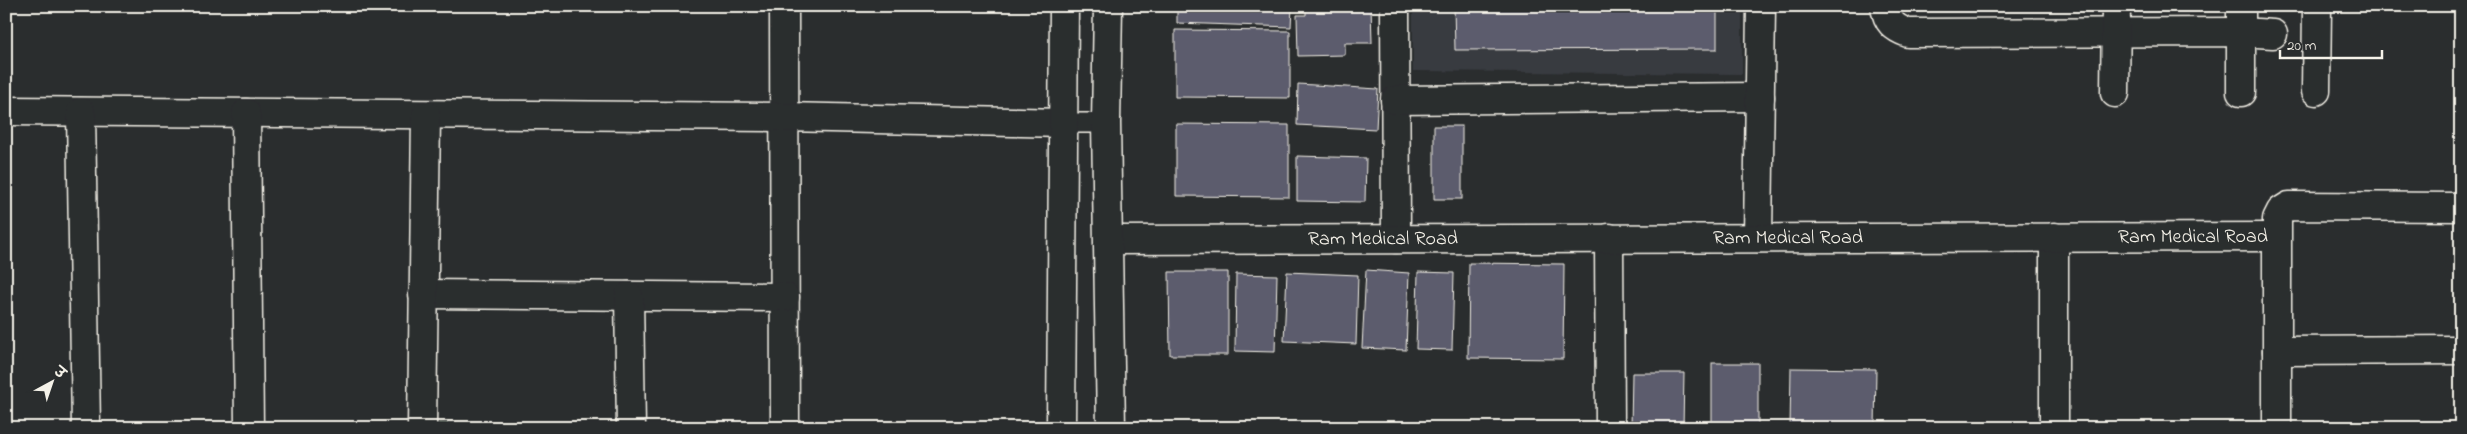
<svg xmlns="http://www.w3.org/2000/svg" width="2467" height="434" viewBox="0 0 2467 434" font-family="'Indie Flower','Playpen Sans Deva',sans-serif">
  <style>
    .built { fill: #393b41 }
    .green { fill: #556c59; stroke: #a4aea0 }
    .building { fill: #5c5c6d; stroke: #f4f1e8 }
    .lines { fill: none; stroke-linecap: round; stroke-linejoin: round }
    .service-casing { stroke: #f4f1e8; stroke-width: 22 }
    .minor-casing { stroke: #f4f1e8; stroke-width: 31 }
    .tertiary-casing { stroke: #f4f1e8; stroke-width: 31 }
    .service { stroke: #2a2d2e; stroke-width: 19 }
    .minor { stroke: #2a2d2e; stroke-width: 28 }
    .tertiary { stroke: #2a2d2e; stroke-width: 28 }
    .labels { text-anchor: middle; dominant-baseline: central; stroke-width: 4; stroke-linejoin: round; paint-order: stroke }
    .street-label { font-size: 20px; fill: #f4f1e8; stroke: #2a2d2e }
  </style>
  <rect width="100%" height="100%" fill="#2a2d2e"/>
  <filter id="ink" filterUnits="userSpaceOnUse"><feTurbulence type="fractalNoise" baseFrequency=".02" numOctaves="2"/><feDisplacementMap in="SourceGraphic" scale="10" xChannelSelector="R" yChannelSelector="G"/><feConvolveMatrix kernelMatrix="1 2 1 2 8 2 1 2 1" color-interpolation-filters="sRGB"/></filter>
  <g filter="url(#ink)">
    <polygon class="built" points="1413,6 1742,6 1742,74 1413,71"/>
    <polygon class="green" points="439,423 536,428 439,428"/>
    <g class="building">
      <polygon points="1177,6 1292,6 1291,27 1177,23"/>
      <polygon points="1306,6 1371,6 1372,43 1345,43 1345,55 1298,56 1297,15 1306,15"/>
      <polygon points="1454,6 1717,6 1717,49 1455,50"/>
      <polygon points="1175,30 1290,31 1290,98 1175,97"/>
      <polygon points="1298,84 1378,89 1376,129 1297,125"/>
      <polygon points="1176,124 1289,125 1289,197 1176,196"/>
      <rect x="1434" y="126" width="28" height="73"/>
      <polygon points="1297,156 1366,158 1365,202 1297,201"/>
      <polygon points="1469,263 1564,264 1563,359 1468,358"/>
      <polygon points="1366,270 1409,273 1406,350 1362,348"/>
      <polygon points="1169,272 1228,272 1228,355 1170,355"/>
      <polygon points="1287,272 1358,275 1356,344 1284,341"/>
      <polygon points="1418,272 1454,273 1452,350 1416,349"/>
      <polygon points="1236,274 1277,275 1275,352 1235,351"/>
      <rect x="1712" y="363" width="46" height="65"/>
      <polygon points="1791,368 1876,369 1875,428 1790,428"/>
      <polygon points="1632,373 1684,373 1683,428 1631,428"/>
    </g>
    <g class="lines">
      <defs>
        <polyline id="service" points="1063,123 1106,123"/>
        <g id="minor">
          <polyline points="784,6 785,428"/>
          <polyline points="1395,6 1396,239"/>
          <path d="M 1885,6 C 1887,22 1894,28 1908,33 L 2241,32 L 2273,34"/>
          <polyline points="2316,91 2317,6"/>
          <polyline points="2241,92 2241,6"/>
          <polyline points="2115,93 2116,6"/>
          <polyline points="1395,100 1760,97"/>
          <polyline points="6,111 784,117 1063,123"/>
          <polyline points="81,112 86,428"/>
          <polyline points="246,113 249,428"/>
          <polyline points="2054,237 2054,428"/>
          <polyline points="1609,238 1610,428"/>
          <polyline points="1758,238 1761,6"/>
          <path id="s1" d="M 1109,240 L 2276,237"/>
          <polyline points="423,294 785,297"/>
          <polyline points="629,296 631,428"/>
          <polyline points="2277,351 2461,350"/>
          <polyline points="422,428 426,115"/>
          <polyline points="2277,428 2277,219 2281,211 2289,206 2461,207"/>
        </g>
        <g id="tertiary">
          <polyline points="1108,6 1106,123 1111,428"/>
          <polyline points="1061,428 1064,6"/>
        </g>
      </defs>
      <use href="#service" class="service-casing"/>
      <use href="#minor" class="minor-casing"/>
      <use href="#tertiary" class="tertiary-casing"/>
      <use href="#service" class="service"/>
      <use href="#minor" class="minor"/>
      <use href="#tertiary" class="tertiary"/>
    </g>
  </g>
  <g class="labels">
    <g class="street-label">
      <text stroke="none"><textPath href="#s1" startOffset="679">Ram Medical Road</textPath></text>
      <text stroke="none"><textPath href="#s1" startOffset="1084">Ram Medical Road</textPath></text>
      <text stroke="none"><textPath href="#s1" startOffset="274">Ram Medical Road</textPath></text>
    </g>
  </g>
  <rect width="2467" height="434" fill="none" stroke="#2a2d2e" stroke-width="25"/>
  <rect x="12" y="12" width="2442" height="409" fill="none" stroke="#f4f1e8" stroke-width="2" filter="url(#ink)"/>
  <g transform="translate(52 382) rotate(40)" stroke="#2a2d2e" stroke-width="4" paint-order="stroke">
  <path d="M0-4L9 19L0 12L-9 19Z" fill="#f4f1e8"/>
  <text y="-8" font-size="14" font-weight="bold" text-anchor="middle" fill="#f4f1e8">उ</text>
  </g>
  <path d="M2280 50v8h102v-8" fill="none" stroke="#f4f1e8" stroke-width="2.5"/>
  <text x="2287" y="50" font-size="15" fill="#f4f1e8" stroke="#2a2d2e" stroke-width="4" paint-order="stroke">20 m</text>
</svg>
